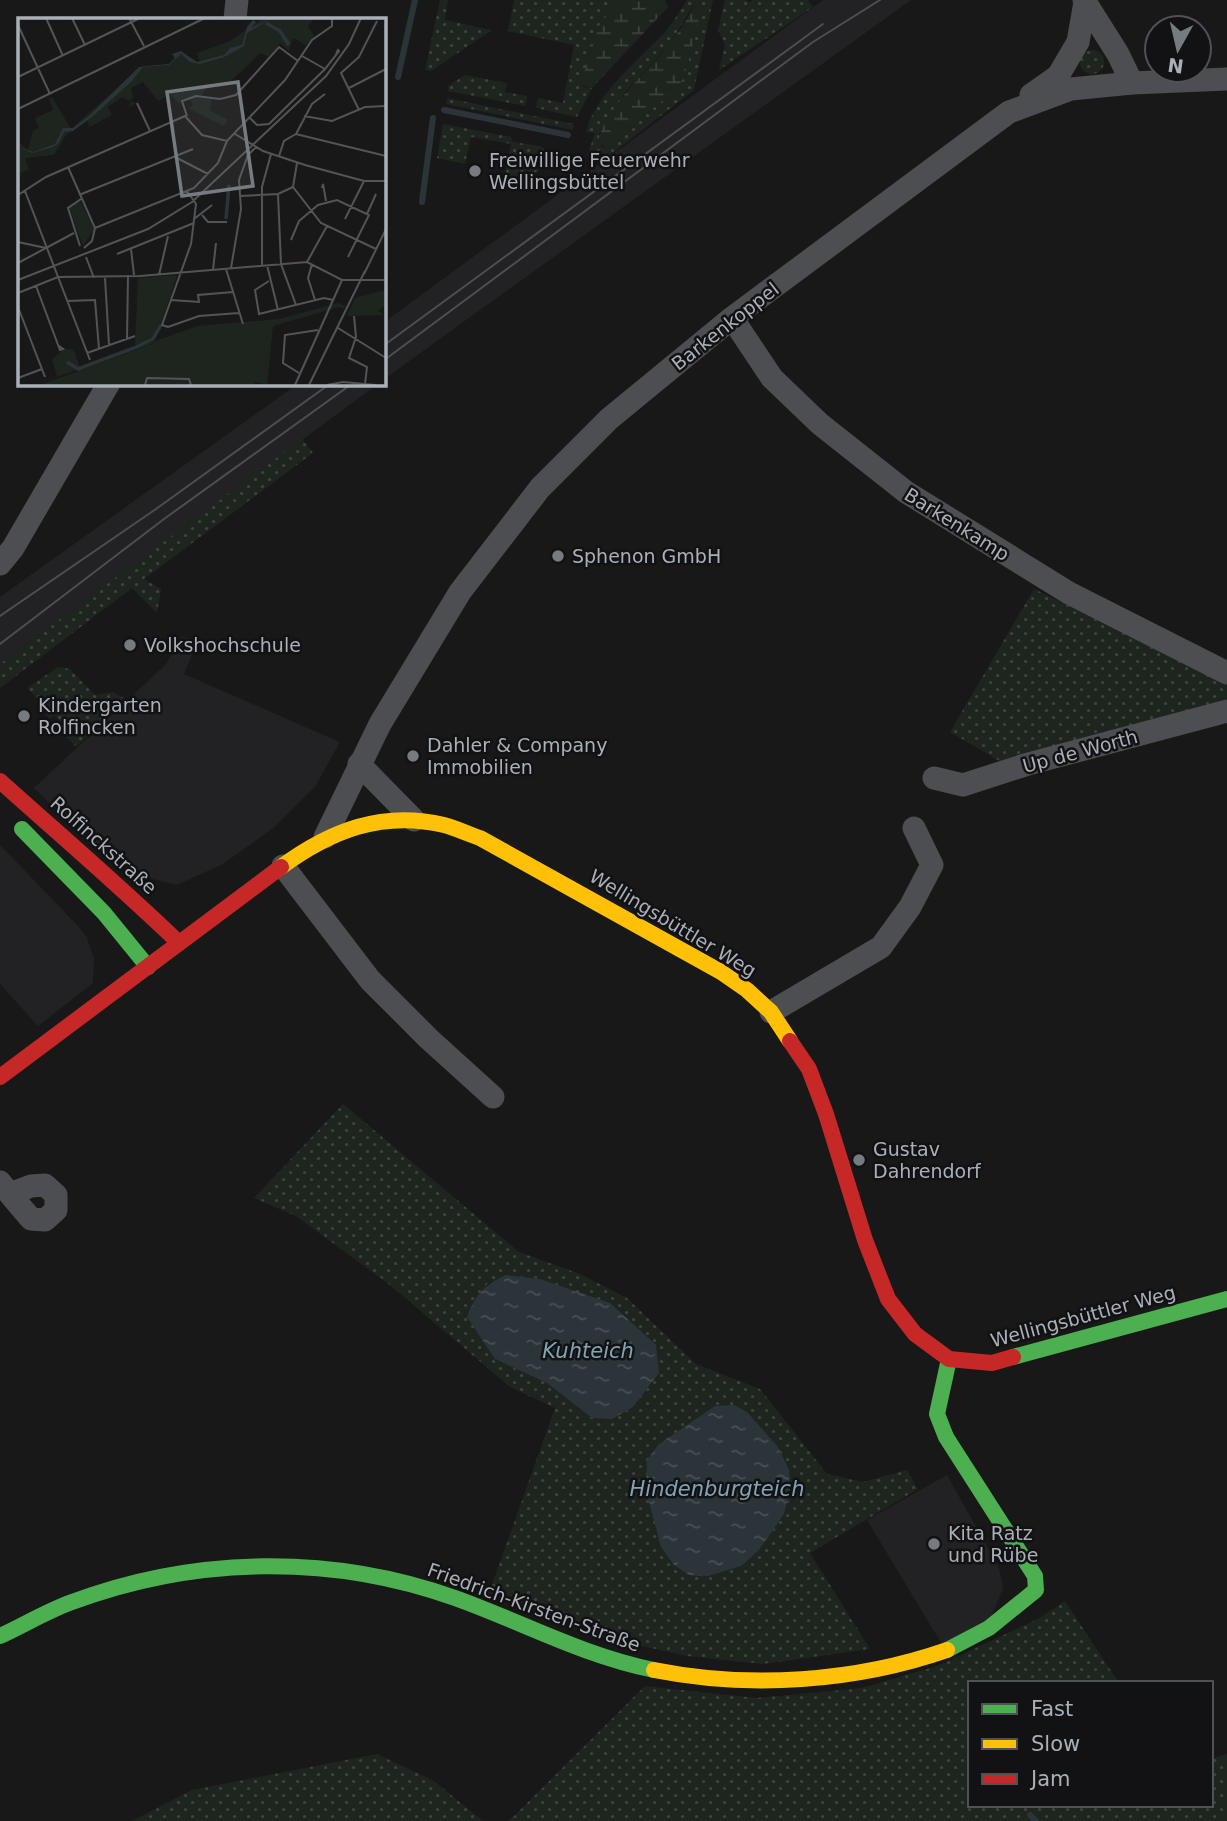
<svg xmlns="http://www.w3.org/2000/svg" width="1227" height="1821" viewBox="0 0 1227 1821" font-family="'DejaVu Sans',sans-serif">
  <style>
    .built { fill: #222224 }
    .green { fill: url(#green-dots); fill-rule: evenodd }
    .wetland { fill: url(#wetland-marsh) }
    .water { fill: url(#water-ripples) }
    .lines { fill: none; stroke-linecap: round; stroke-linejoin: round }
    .stream { stroke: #2b3539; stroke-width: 6 }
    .street { stroke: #4c4e51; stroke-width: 23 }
    .fast { stroke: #4caf50; stroke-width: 16 }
    .slow { stroke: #ffc107; stroke-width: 16 }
    .jam { stroke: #c62828; stroke-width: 16 }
    .tram { stroke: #4c4e4f; stroke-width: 2 }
    .poi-dot { fill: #767b80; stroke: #121214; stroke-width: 2.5 }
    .labels { text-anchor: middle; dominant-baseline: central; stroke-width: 5; stroke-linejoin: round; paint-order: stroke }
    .poi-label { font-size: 19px; fill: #a9b0b8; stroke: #121214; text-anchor: start }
    .street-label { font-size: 19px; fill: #a9b0b8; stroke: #121214 }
    .water-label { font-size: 21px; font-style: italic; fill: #80a4b3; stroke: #121214 }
    .inset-river { fill: none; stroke: #2b3539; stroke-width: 3.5 }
    .inset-road { fill: none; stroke: #525558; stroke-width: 2 }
    .view { fill: #767b80; fill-opacity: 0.15; stroke: #767b80; stroke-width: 3.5 }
    .inset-edge { fill: none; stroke: #a9b0b8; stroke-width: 3.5 }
  </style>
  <defs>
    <pattern id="green-dots" width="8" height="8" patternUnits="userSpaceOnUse" patternTransform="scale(1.75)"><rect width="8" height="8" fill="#1e251e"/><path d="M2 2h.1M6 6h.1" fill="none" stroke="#3c423d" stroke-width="1.8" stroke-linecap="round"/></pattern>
    <pattern id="wetland-marsh" width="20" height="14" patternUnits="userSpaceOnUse" patternTransform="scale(1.75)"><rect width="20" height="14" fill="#1e251e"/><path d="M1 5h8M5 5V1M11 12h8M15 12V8" fill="none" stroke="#3c423d"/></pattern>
    <pattern id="water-ripples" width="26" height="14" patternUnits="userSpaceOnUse" patternTransform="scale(1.75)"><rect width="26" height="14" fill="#2b3539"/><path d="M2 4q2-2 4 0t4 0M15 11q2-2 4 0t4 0" fill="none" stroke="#475054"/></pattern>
  </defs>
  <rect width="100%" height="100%" fill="#181818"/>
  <g class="built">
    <polygon points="823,0 911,0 383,380 383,323"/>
    <polygon points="299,383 379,383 0,664 0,597"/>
    <polygon points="181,637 198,640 184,674 340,742 315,787 272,829 223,864 177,885 153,879 82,835 34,788 166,664"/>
    <polygon points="0,845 78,926 87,938 94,959 93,983 38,1026 0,984"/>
    <polygon points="947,1475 999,1568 1003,1588 988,1625 943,1646 867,1520"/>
  </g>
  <g class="green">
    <polygon points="440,0 448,0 445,20 492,30 431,71 425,70"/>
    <polygon points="514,0 618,0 596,30 581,85 583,87 592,88 577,117 536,108 538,98 563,103 574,45 508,31"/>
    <path d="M 687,0 L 713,0 L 694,90 L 605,159 L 587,156 L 595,133 L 586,132 C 595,94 639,60 665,32 C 673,23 680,11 687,0 ZM 696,1 C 693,31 693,63 677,89 L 605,147 L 601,147 L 599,134 L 626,91 L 671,42 Z"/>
    <polygon points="725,0 746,0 749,3 753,0 808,0 813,7 719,70 725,45 718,30"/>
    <circle cx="1092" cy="62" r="12"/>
    <polygon points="465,75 507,83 505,92 527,96 526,106 448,91 448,86"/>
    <polygon points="447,98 574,124 573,130 446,104"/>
    <polygon points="443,124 511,137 513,142 540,146 555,159 536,172 502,189 511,144 471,137 465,164 437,158"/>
    <polygon points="302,439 313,453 144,579 161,589 157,613 132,588 0,688 0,664"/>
    <polygon points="1034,589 1224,681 1227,684 1227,699 1224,702 1003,763 950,732"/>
    <polygon points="58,667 70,669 95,695 113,692 127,700 76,747 57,726 61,722 54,715 50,719 45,714 48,710 27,688"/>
    <path d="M 343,1104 L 519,1252 L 580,1274 L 627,1298 L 696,1364 L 760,1389 L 827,1474 L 863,1482 L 907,1470 L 918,1489 L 810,1553 L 870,1649 L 763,1664 L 687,1656 L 610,1639 L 489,1593 L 555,1408 L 510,1387 L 390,1285 L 296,1216 L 254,1198 ZM 505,1275 L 540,1279 L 659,1373 L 633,1407 L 612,1419 L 592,1418 L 547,1383 L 495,1359 L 486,1285 ZM 715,1406 L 790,1491 L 784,1514 L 759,1550 L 659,1444 Z"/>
    <polygon points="1065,1601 1119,1683 970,1683 970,1805 1211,1805 1211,1759 1227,1754 1227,1821 509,1821 645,1686 756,1698 862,1688 937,1666 1038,1619"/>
    <polygon points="377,1754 434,1781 483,1821 132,1821 192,1790"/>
  </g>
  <g class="wetland">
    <polygon points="618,0 665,0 668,7 592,88 581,85 596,30"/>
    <path d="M 696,1 L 702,4 L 702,9 L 684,77 L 677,89 L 605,147 L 598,143 C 604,108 649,70 670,43 C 680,31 690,15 696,1 Z"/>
  </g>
  <g class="water">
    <path d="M 505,1275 L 540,1279 L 610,1303 L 656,1345 L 659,1373 L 633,1407 L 612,1419 L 592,1418 L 547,1383 L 495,1359 L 467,1317 C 477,1293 482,1287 505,1275 Z"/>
    <polygon points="734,1405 747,1412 778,1447 789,1470 790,1490 784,1514 759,1550 741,1566 708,1576 689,1575 674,1565 661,1547 646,1490 647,1460 659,1444 715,1406"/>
  </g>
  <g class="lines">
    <g class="stream">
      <polyline points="398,77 415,0"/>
      <polyline points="444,110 568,135"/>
      <polyline points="422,202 433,118"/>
      <polyline points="1030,1815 1036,1821"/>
    </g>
    <g class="street">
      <polyline points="1084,0 1118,54 1132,83"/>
      <polyline points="235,19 237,0"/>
      <polyline points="1031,95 1058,76 1078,42 1085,2"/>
      <polyline points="732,318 772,378 820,424 906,492 1069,593 1227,673"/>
      <polyline points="0,564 13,548 109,383"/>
      <polyline points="359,764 414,820"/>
      <polyline points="934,778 963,785 1028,764 1227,711"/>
      <polyline points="325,837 380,724 460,592 540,488 609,419 732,318 1009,112 1071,89 1132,83 1227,79"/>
      <polyline points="283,866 370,980 429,1039 493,1097"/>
      <polyline points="771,1012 881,947 910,907 932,865 914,828"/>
      <path d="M 0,1182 C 10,1195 21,1207 31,1219 L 45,1220 L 56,1210 L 56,1195 L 45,1185 L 31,1186 L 10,1194"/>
    </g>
    <g class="fast">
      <polyline points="22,829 104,913 148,967"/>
      <polyline points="1013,1357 1227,1299"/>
      <path d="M 0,1636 C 24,1625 47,1611 72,1602 C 195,1556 332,1554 455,1598 C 522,1622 584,1656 654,1670"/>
      <polyline points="947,1650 989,1628 1036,1590 1035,1576 946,1437 937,1414 949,1359"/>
    </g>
    <g class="slow">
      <path d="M 281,867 C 330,831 382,810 444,825 C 456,828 468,834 480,838 L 721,972 L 747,990 L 771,1012 L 790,1041"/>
      <path d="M 654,1670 C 749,1689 855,1682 947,1650"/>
    </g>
    <g class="jam">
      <path d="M 0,781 C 60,835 121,887 179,943"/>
      <polyline points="790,1041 809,1069 826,1114 865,1240 888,1299 915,1334 949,1359 992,1363 1013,1357"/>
      <polyline points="0,1077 281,867"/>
    </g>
    <g class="tram">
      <polyline points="383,346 823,24"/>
      <polyline points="383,361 813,42 880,0"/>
      <polyline points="0,616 156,509 331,383"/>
      <polyline points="0,644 164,519 353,383"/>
    </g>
  </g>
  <g class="poi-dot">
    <circle cx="475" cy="171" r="7"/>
    <circle cx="558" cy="556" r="7"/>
    <circle cx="130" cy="645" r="7"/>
    <circle cx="24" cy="716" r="7"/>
    <circle cx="413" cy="756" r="7"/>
    <circle cx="859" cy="1160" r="7"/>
    <circle cx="934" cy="1544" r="7"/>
  </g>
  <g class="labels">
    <g class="poi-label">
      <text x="489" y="160">Freiwillige Feuerwehr<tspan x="489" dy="22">Wellingsbüttel</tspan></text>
      <text x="572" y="556">Sphenon GmbH</text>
      <text x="144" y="645">Volkshochschule</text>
      <text x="38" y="705">Kindergarten<tspan x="38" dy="22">Rolfincken</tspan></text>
      <text x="427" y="745">Dahler &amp; Company<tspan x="427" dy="22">Immobilien</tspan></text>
      <text x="873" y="1149">Gustav<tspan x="873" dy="22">Dahrendorf</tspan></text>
      <text x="948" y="1533">Kita Ratz<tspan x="948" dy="22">und Rübe</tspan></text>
    </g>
    <g class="street-label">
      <text transform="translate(725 326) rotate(-38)">Barkenkoppel</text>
      <text transform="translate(957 524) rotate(32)">Barkenkamp</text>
      <text transform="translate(1080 751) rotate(-15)">Up de Worth</text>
      <text transform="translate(104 845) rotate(42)">Rolfinckstraße</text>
      <text transform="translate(673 923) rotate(31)">Wellingsbüttler Weg</text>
      <text transform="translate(1083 1316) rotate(-15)">Wellingsbüttler Weg</text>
      <text transform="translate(534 1607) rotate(20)">Friedrich-Kirsten-Straße</text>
    </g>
    <g class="water-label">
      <text x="588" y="1351">Kuhteich</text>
      <text x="717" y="1489">Hindenburgteich</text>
    </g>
  </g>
  <g transform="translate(18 18)">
    <rect width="368" height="368" fill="#181818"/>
    <path d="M 245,0 L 296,0 L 290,8 L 296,18 L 288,27 L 275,20 L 271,33 L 262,25 L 251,39 L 242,35 L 209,67 L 191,67 L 184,77 L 160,85 L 152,76 L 140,83 L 125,64 L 113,70 L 115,80 L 111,82 L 118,85 L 110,89 L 113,84 L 104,79 L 90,89 L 94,97 L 72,109 L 69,103 L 48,117 L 36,137 L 7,140 L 11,151 L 3,155 L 8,167 L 0,151 L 0,124 L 10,132 L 15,113 L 21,110 L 17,100 L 35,92 L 31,81 L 34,79 L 53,111 L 124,48 L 151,46 L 163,33 L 173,43 L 182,44 L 179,35 L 212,23 ZM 177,79 L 194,81 L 192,92 L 210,102 L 206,108 L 171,91 L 175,86 L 171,81 ZM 367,272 L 367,287 L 360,293 L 367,297 L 329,298 L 337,280 ZM 320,285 L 328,288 L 326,291 L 321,289 L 255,308 L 249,367 L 238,364 L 235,367 L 184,367 L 184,330 L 137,325 L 15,367 L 39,358 L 34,342 L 46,331 L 55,331 L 62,349 L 180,308 L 261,301 Z" fill="#1e251e"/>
    <path d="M 62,182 L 76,211 L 65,228 L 51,189 Z" fill="#1e251e"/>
    <path d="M 173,321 L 184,329 L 184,367 L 22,367 L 137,325 Z" fill="#1e251e"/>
    <path d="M 159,257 L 142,309 L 135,321 L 117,327 L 120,260 Z" fill="#1e251e"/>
    <path d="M 253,0 L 229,15 L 226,28 L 206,39 L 182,46 L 172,44 L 163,36 L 151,47 L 125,49 L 113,64 L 75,98 L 55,113 L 46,114 L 40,126 L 35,129 L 14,135 L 0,128 L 15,134 L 37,126 L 45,110 L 55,110 L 72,97 L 121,49 L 151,46 L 157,40 L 154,36 L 163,33 L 179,44 L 206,37 L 212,30 L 224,27 L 229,9 L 235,2 L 238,4 L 233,10 Z" fill="#2b3539"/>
    <path class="inset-river" d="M 248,5 L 262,13 L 271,27M 208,201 L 211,167M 49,344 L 60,351 L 116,330 L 135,321 L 143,307"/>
    <path class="inset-road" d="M 28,0 L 45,38M 54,0 L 67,27M 111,0 L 126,28M 0,7 L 32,76M 284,38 L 307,51M 0,59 L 122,0M 331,70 L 368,51M 119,85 L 132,113M 0,91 L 187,0M 341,92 L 323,55 L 341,39 L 359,3M 169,98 L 164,83 L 178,78 L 202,81 L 218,77 L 261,29 L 280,43M 286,98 L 314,103 L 347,89 L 368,88M 232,100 L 239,107 L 251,106 L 307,51 L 321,33 L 320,32 L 318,36M 217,116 L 245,133 L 287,147 L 346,163 L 368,163M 278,116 L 294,86 L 307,76M 261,138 L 266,123 L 278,116 L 368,138M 157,139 L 190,156M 279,145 L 275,169 L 303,205 L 358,231M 50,149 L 77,210 L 74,223 L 66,230M 304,170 L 305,166 L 308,183M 7,173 L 72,342M 169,173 L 178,186 L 173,226 L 144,307 L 150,309 L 181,298 L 221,295M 260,176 L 263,246 L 278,287M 0,177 L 28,159 L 167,98 L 184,117 L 209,123 L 267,62 L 294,22 L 314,8 L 314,0M 61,177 L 175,131M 222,178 L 260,176 L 275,169M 349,196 L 358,176M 184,197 L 190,204 L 209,204M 176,201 L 194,187M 327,201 L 346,163M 77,210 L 176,170 L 200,145 L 209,123M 273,222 L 281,203 L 300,187 L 319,182 L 351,197 L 330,239M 0,224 L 28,230M 62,228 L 50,190 L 63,181M 113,231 L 116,257M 99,236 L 176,205M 68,239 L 76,260M 289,244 L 309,208M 0,245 L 56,215M 294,246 L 290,260 L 297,282M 249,247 L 260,292M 244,248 L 244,169 L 253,136M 213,250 L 223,191 L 221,162 L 230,137 L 238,129M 208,251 L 225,306M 195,252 L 198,225M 346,256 L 368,211M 141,257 L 150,218M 87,260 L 91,327M 0,262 L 130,211 L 174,184 L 308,58 L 331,26 L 343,0M 251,263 L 237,272 L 241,296 L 306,280 L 315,282M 18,268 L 42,332 L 45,331 L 41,328M 0,275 L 40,259 L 122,258 L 289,244 L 324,262 L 368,262M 153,282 L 181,284 L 180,277 L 215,274M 49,283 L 77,282 L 81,331M 0,289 L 27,359M 336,298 L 338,319 L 331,340 L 349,349 L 347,366M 320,310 L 368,340M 109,321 L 110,257M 69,335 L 117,318M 281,355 L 265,345 L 267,317 L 300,312M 0,360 L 24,351M 127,367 L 129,360 L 171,361 L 173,367M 277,367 L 324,262M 291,367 L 347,253M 309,367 L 325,364 L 358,367"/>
    <path class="view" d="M 220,64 L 235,168 L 164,178 L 149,74 Z"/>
    <rect width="368" height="368" class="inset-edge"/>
  </g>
  <rect x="968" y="1681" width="245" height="126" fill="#121214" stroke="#4e5156" stroke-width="2"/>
  <rect x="982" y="1704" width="35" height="10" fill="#4caf50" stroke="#4e5156" stroke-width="2"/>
  <text x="1031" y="1716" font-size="21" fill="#a9b0b8">Fast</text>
  <rect x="982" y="1739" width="35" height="10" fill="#ffc107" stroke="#4e5156" stroke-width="2"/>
  <text x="1031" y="1751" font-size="21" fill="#a9b0b8">Slow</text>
  <rect x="982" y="1774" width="35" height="10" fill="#c62828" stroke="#4e5156" stroke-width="2"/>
  <text x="1031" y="1786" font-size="21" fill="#a9b0b8">Jam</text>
  <g transform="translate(1178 49) rotate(188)"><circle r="33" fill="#121214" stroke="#4e5156" stroke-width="2"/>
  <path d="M0-5L12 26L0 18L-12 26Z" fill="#767b80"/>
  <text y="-10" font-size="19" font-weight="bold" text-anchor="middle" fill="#a9b0b8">N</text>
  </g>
</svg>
